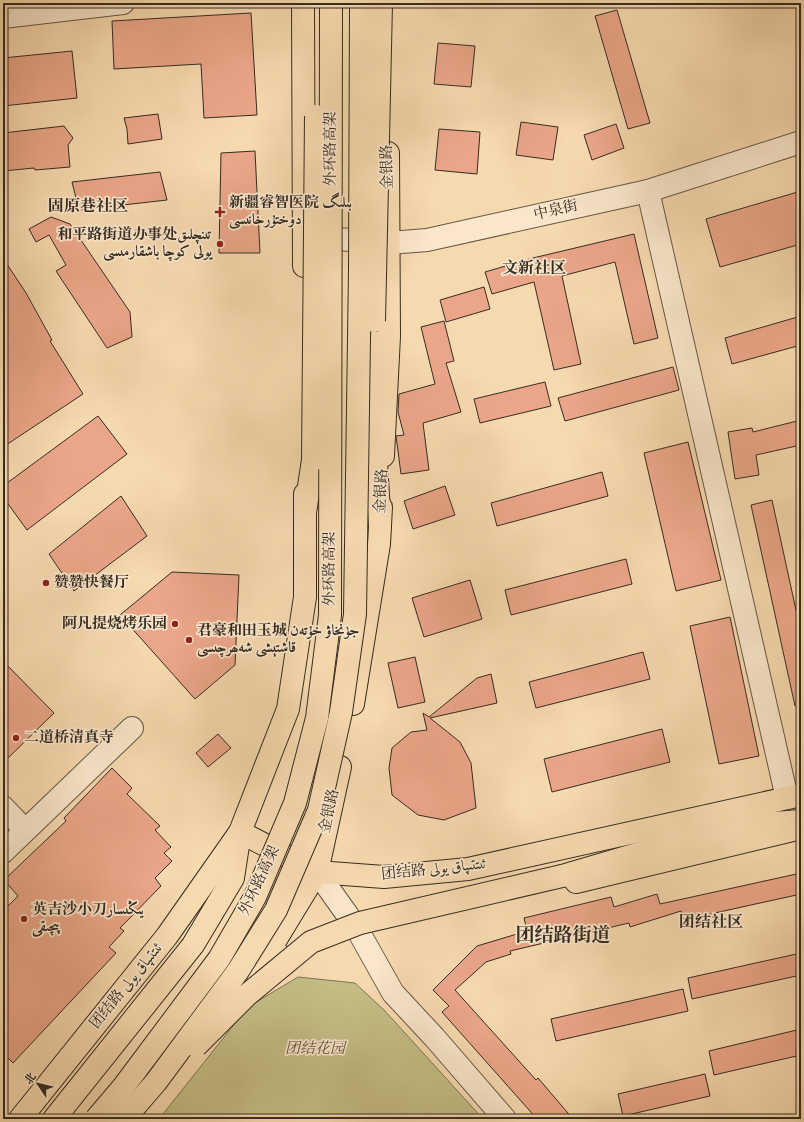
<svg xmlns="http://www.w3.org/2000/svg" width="804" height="1122" viewBox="0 0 804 1122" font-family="'Sorts Mill Goudy',Amiri,'Noto Serif SC',serif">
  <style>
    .green { fill: #c4bd86; stroke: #7c7454 }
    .building { fill: #eba689; stroke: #352c23 }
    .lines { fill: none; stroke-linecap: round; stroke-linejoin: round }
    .minor-casing { stroke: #665746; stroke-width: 24 }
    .major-casing { stroke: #352c23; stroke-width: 24 }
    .highway-casing { stroke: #352c23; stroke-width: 24 }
    .minor { stroke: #fae6cb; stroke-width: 22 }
    .major { stroke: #f7d9af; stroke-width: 22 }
    .highway { stroke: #f7d9af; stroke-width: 22 }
    .highway-bridge-casing { stroke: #352c23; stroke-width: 24; stroke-linecap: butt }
    .highway-bridge { stroke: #f7d9af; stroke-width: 22 }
    .poi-dot { fill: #8f2418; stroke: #fae6cb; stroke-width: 1.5 }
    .labels { text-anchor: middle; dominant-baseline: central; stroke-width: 3.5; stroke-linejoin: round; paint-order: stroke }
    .street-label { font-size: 15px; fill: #352c23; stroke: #fae6cb }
    .poi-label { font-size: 15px; font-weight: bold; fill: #352c23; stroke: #fae6cb; text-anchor: start }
    .park-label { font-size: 15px; font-style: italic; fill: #59503c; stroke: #fae6cb }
    .neighbourhood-label { font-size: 16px; font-weight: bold; fill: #352c23; stroke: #fae6cb }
    .district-label { font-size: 19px; font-weight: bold; fill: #352c23; stroke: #fae6cb }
  </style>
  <rect width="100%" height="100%" fill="#f7d9af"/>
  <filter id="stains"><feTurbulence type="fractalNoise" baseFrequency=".005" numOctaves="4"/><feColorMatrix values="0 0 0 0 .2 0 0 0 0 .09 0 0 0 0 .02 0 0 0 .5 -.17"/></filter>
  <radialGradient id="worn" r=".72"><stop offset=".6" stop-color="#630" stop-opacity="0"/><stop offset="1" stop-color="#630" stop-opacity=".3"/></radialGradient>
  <polygon class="green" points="298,977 355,983 385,1011 483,1119 159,1119 248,1007"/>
  <g class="building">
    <polygon points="617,10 650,123 628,129 595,16"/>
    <polygon points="251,13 257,115 204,118 201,64 114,69 112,21"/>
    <polygon points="438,43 475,46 471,87 434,84"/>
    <polygon points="72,51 77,98 3,106 3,58"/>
    <polygon points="158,114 162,139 128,144 127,129 124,118"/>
    <polygon points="521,122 558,127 553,160 516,155"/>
    <polygon points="616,124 624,148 592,160 584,135"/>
    <polygon points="64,126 73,138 68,145 70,167 35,170 34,168 3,171 3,133"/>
    <polygon points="439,129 480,132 477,174 435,170"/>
    <polygon points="255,151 260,253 219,253 221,153"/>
    <polygon points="160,172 167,200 79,210 72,182"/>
    <polygon points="801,191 801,244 720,267 706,219"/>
    <polygon points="51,217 70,224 130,312 132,337 107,348 56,271 66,265 49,235 36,242 29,229"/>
    <polygon points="634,234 658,338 634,344 615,262 562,276 581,364 554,370 534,282 492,294 485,272 533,258"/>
    <polygon points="3,258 26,293 52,340 50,341 83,394 3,447"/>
    <polygon points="484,287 490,309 446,322 440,300"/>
    <polygon points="801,316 801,345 732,364 725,338"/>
    <polygon points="444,321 454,361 446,363 461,412 423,423 429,470 401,474 396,436 404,435 398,412 399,394 435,384 421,327"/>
    <polygon points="673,367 679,390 565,421 558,398"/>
    <polygon points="545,382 551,406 480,423 474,399"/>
    <polygon points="98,416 127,454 27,530 3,497 3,486"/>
    <polygon points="801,420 801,445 756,455 759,475 735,479 728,432 752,428 753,432"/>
    <polygon points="688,442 721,580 676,591 644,453"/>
    <polygon points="602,472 608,496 497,526 491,503"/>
    <polygon points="445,486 455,515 413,529 404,501"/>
    <polygon points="121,496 147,536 74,591 49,554"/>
    <polygon points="772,500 801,633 801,705 795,706 751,505"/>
    <polygon points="626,559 632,584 511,615 505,590"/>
    <polygon points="172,572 239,575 235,665 195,699 120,615"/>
    <polygon points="470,580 482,619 424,637 412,598"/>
    <polygon points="730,617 759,756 719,764 690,626"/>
    <polygon points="643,652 650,679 536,708 529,682"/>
    <polygon points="415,657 425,702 398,708 388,663"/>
    <polygon points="3,661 54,713 3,763"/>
    <polygon points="491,674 497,703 430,718 460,742 471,763 476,808 444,820 418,815 392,795 389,768 392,748 411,732 427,730 423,713 429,717 477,678"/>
    <polygon points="662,729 670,762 552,792 544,759"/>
    <polygon points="218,734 231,748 208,767 196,753"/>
    <polygon points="112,768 132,788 127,794 160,826 155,830 171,847 164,853 172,861 155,878 161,886 120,928 124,931 109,947 116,953 13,1063 3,1053 3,911 18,896 4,880 66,821 64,818"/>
    <polygon points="801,873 801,894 683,920 681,911 630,927 629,923 510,951 511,954 486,962 455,990 536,1080 538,1078 573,1119 537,1119 442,1012 449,1006 433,990 477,946 527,931 524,918 611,897 614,907 657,894 660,904"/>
    <polygon points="801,953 801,975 692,999 688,978"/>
    <polygon points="683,989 688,1011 556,1041 551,1019"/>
    <polygon points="801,1029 801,1055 714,1075 709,1051"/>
    <polygon points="705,1074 710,1096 623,1116 618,1094"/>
  </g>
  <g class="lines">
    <defs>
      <g id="minor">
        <polyline points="3,17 123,3"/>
        <polyline points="648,191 787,798"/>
        <polyline points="312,237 389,243 427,240 648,191 801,142"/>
        <polyline points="3,807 25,830"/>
        <polyline points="3,852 132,728"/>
        <polyline points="317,872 356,927 393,993 434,1037 505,1119"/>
      </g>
      <g id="major">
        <polyline points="303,3 304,266"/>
        <polyline points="383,456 389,336 388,153"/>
        <polyline points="353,704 379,544 381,507"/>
        <polyline points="240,832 317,872 384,877 468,869 801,795"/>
        <polyline points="576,882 801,828"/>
        <polyline points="264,959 317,872 340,767"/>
        <polyline points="225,1003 264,959 278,954"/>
        <polyline points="20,1119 167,936 240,832 288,709 305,597 305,494"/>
      </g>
      <g id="highway">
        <polyline points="374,342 372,400 380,526"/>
        <polyline points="305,513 313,460"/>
        <polyline points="562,876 732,826 801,821"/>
        <polyline points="54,1119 193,945 233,878 240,832"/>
      </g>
    </defs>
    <use href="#minor" class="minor-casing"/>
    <use href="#major" class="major-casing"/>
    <use href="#highway" class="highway-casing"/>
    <use href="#minor" class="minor"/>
    <use href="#major" class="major"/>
    <use href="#highway" class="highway"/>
    <defs>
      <g id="highway-bridge">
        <polyline points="374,321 381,3"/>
        <polyline points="313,460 316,116"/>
        <polyline points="196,1046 247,995 311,942 360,923 562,876"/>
        <polyline points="96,1119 124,1086 219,959 255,897 295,803 317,718 330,615 331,3"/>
        <polyline points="124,1119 156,1082 238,971 276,910 319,810 341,712 355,614 360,270 361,3"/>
      </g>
    </defs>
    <use href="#highway-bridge" class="highway-bridge-casing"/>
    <use href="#highway-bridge" class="highway-bridge"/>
  </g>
  <g class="poi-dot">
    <path d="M218 206h4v4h4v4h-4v4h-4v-4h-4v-4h4z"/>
    <circle cx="220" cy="244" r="4"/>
    <circle cx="46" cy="583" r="4"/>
    <circle cx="175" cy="624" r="4"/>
    <circle cx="189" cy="640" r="4"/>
    <circle cx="16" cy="738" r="4"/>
    <circle cx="24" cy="919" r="4"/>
  </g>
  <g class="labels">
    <g class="street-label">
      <text transform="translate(331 149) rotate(-90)">外环路高架</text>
      <text transform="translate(388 167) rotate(-91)">金银路</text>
      <text transform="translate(556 211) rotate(-13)">中泉街</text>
      <text transform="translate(382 491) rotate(-87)">金银路</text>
      <text transform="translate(330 569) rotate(-90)">外环路高架</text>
      <text transform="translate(330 811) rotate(-78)">金银路</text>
      <text transform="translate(434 870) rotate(-6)">团结路 ئىتتىپاق يولى</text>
      <text transform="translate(260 881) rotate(-65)">外环路高架</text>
      <text transform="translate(127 986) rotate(-51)">团结路 ئىتتىپاق يولى</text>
    </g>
    <g class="poi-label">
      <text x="229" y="203">新疆睿智医院 بىلىگ<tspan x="229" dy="17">دوختۇرخانىسى</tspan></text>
      <text x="212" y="235" text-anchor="end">和平路街道办事处تىنچلىق<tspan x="212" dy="17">يولى كوچا باشقارمىسى</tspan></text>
      <text x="54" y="583">赞赞快餐厅</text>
      <text x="167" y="624" text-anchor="end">阿凡提烧烤乐园</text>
      <text x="197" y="631">君豪和田玉城 جۈنخاۋ خۇتەن<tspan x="197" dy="17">قاشتېشى شەھرچىسى</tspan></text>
      <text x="24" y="738">二道桥清真寺</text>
      <text x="32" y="910">英吉沙小刀يىڭىسار<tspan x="32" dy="17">پىچىقى</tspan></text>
    </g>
    <g class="park-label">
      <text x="315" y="1049">团结花园</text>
    </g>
    <g class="neighbourhood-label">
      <text x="88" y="207">固原巷社区</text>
      <text x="534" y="269">文新社区</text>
      <text x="711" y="923">团结社区</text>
    </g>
    <g class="district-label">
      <text x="563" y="936">团结路街道</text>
    </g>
  </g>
  <rect width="804" height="1122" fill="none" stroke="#f7d9af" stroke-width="16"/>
  <rect x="4" y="4" width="796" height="1114" fill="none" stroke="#352c23" stroke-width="2"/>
  <rect x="8" y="8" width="788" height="1106" fill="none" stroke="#352c23"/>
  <g transform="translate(38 1084) rotate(305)" stroke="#fae6cb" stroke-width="3" paint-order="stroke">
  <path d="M0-3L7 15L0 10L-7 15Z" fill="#352c23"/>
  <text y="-6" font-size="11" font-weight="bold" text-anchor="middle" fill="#352c23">北</text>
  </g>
  <rect width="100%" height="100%" filter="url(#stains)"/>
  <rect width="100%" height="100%" fill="url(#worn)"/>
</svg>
